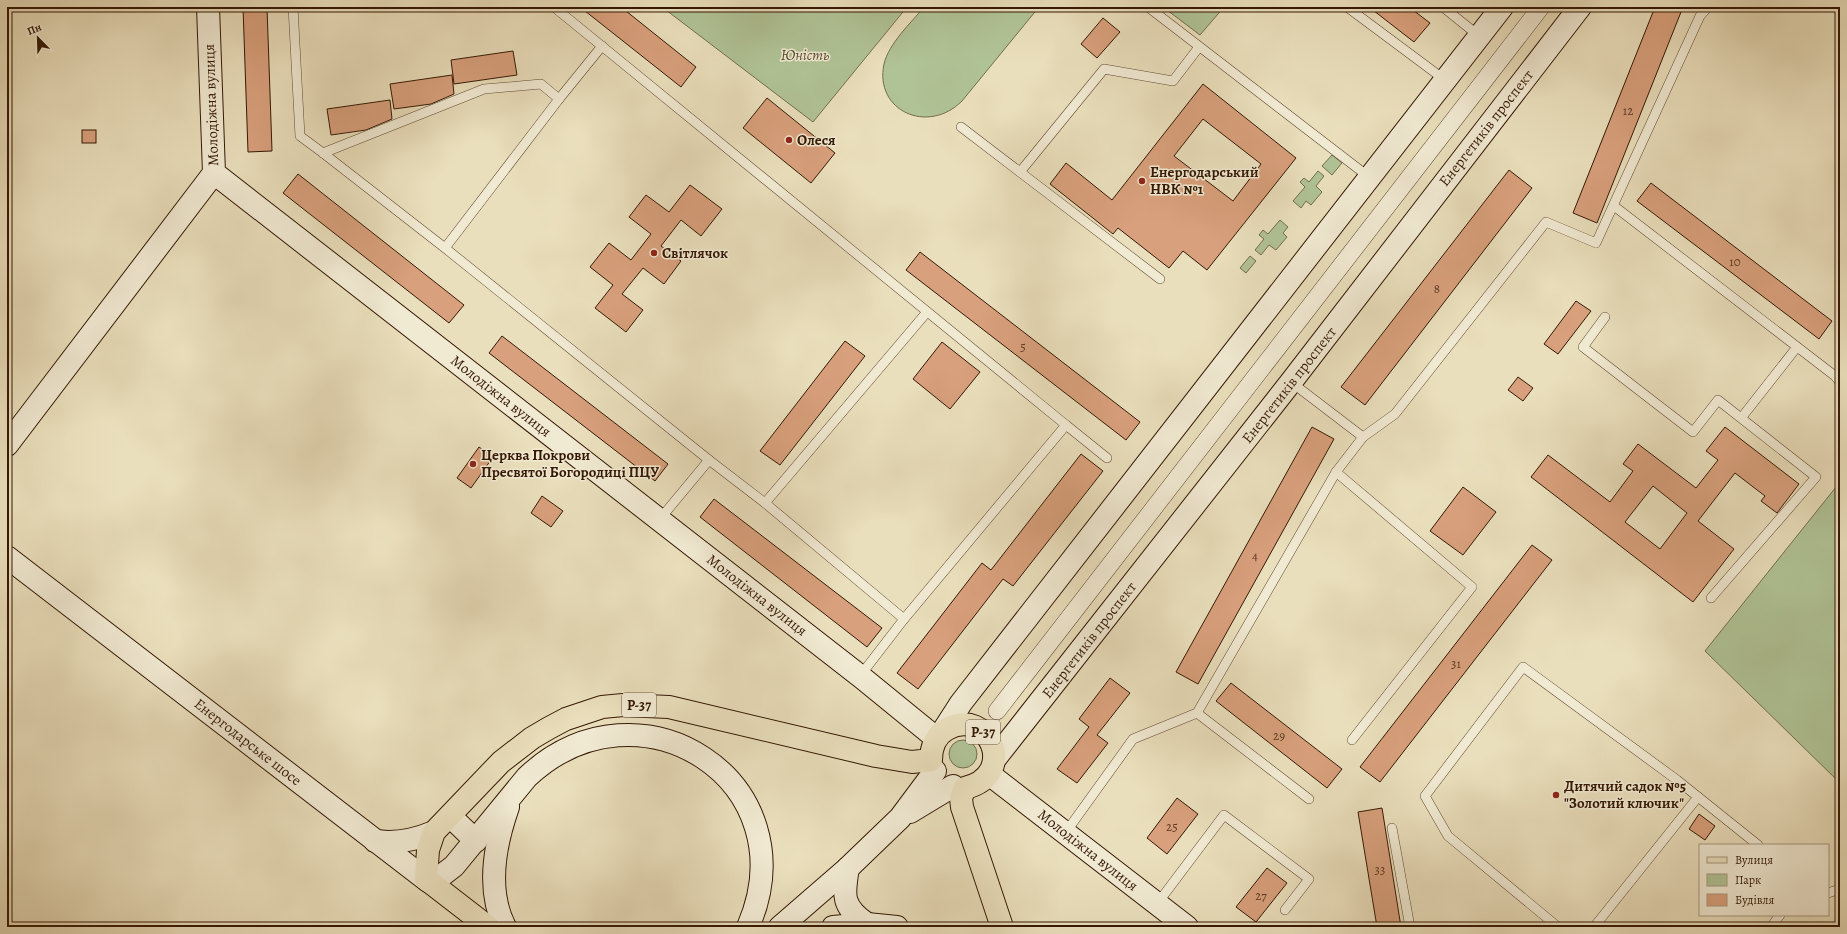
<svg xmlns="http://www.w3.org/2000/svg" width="1847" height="934" viewBox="0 0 1847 934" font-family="Alegreya,serif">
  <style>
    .green { fill: #b0c396; stroke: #726e4d }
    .building { fill: #d8a07c; stroke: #341804; fill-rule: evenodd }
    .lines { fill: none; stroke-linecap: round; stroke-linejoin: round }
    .lane-casing { stroke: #624a32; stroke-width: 10 }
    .street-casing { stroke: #624a32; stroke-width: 18 }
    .secondary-casing { stroke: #341804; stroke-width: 24 }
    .primary-casing { stroke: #341804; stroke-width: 24 }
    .lane { stroke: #f1ead3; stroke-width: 9 }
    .street { stroke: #f1ead3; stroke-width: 17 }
    .secondary { stroke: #f1ead3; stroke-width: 22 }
    .primary { stroke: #eadfbc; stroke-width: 22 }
    .poi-dot { fill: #8f2418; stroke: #f1ead3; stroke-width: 1.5 }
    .labels { text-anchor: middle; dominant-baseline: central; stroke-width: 3; stroke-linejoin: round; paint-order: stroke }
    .number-label { font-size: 13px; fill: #5d3a22 }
    .shield { fill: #f1ead3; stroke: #6d5742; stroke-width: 1 }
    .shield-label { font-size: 14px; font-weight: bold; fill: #341804 }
    .park-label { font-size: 15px; font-style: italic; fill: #594b30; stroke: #f1ead3 }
    .street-label { font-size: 15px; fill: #341804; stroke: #f1ead3 }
    .poi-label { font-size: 15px; font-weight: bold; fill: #341804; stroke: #f1ead3; text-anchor: start }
  </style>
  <rect width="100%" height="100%" fill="#eadfbc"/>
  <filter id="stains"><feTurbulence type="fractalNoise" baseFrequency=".005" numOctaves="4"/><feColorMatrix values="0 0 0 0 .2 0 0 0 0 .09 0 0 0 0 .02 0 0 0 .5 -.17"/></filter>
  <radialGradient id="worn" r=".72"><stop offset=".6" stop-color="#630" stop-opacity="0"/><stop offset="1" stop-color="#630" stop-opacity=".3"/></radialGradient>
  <g class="green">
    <polygon points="662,7 907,7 813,122"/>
    <path d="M 924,7 L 1039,7 L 962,101 C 928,135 874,111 884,64 C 889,43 911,23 924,7 Z"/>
    <polygon points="1163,7 1224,7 1200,35"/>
    <polygon points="1332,155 1342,163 1332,175 1322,166"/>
    <polygon points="1318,171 1324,176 1316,186 1322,192 1311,205 1306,201 1301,208 1293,201 1305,187 1300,182 1304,178 1309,182"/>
    <polygon points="1280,220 1288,227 1283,233 1287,237 1276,250 1269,245 1261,255 1255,250 1264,239 1259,235 1263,230 1268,234"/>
    <polygon points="1250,256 1256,261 1246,273 1240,268"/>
    <polygon points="1840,482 1840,783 1705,651"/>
    <circle cx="963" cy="754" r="14"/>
  </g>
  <g class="building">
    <polygon points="243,7 267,7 272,151 248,152"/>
    <polygon points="580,7 621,7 696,67 681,87"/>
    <polygon points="1369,7 1409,7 1430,23 1414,42"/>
    <polygon points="1655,7 1683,7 1597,223 1573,213"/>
    <polygon points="1103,18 1120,32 1097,58 1081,44"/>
    <polygon points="513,51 517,75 454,84 451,60"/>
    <polygon points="452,75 454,94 431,104 394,109 390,84"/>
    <path d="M 1203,84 L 1296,158 L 1207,270 L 1183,251 L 1169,268 L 1118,228 L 1113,234 L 1050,184 L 1066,163 L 1112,200 ZM 1203,119 L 1261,164 L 1233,201 L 1174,156 Z"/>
    <polygon points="767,98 835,153 811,183 743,128"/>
    <polygon points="390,100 392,119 366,130 331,135 327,109"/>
    <rect x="82" y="130" width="14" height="13"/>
    <polygon points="1509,170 1532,188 1365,405 1341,387"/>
    <polygon points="298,174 464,305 449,323 283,193"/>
    <polygon points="1651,183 1832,321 1819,339 1637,201"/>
    <polygon points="690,185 722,209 701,236 681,220 661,246 681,261 664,284 643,268 622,294 643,310 626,332 595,308 613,285 590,267 609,243 631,260 651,234 629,217 646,195 669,212"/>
    <polygon points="920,252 1140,422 1126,440 906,270"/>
    <polygon points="1576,301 1591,311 1558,354 1544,344"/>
    <polygon points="502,336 668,464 655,481 489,353"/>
    <polygon points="845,341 865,356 780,465 760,451"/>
    <polygon points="942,342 980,372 950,409 913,379"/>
    <polygon points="1518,377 1533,388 1523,401 1508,390"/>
    <polygon points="1312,427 1334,439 1198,684 1176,672"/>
    <path d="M 1725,427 L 1799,484 L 1777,513 L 1761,501 L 1765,496 L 1735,473 L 1698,521 L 1734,549 L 1693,602 L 1531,477 L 1548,455 L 1610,502 L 1633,471 L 1623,464 L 1638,444 L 1696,488 L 1718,460 L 1706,451 ZM 1653,486 L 1687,513 L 1660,549 L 1625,522 Z"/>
    <polygon points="479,447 493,457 471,488 457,478"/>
    <polygon points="1081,454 1103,471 1013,586 1003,579 918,689 897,673 982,563 991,570"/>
    <polygon points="1463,487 1496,512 1463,555 1430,531"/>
    <polygon points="542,496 563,511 551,527 531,513"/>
    <polygon points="714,499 882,628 867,647 700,517"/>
    <polygon points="1532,545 1552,560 1380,782 1360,767"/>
    <polygon points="1110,678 1130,693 1097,735 1108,743 1077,783 1057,769 1089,727 1079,719"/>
    <polygon points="1231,683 1342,769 1327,788 1216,701"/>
    <polygon points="1177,798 1198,814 1167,854 1147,838"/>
    <polygon points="1382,808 1401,927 1377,927 1358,812"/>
    <polygon points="1699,814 1715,826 1705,840 1689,829"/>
    <polygon points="1267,868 1287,883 1256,922 1236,907"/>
  </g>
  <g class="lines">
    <defs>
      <g id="lane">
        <polyline points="293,7 300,136 323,153"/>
        <polyline points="554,7 1066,425 904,619 860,676"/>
        <polyline points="1148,7 1369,177"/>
        <polyline points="1347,7 1445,80"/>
        <polyline points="1443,7 1479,36"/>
        <polyline points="559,99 602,46"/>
        <polyline points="961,127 1160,279"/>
        <polyline points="1020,172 1104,69 1173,81 1199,47"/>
        <polyline points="1614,206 1835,376 1840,382"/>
        <polyline points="445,248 323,153 484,89 541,84 559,99 445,248 709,460"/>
        <polyline points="1605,317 1583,347 1693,432 1718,400 1816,477 1711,598"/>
        <polyline points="1291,382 1363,437"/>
        <polyline points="1742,417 1797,347"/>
        <polyline points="1066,425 1107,458"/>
        <polyline points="1336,472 1472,587 1352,740"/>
        <polyline points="765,503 927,312"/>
        <polyline points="660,519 709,460 765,503 904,619"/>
        <polyline points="1197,713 1309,799"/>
        <polyline points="1392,828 1410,927"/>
        <polyline points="1066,832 1133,739 1197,713 1336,472 1363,437 1395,414 1546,222 1596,243 1700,16 1708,7"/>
        <polyline points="1828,893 1840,889"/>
        <polyline points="1157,904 1224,815 1309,879 1285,910"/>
        <polyline points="1558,927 1448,836 1425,796 1523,667 1677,780 1758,845"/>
        <polyline points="1594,927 1698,797"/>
        <polyline points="1771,927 1780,915"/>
      </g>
      <polyline id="street" points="997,711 1541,7"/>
      <g id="secondary">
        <polyline points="208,7 214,173 860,676 936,738"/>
        <polyline points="7,445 214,173"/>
        <path d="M 7,557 L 428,881 L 441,876 L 454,866 L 527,777 C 640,671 811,782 748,927"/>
        <polyline points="943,731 961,703 1502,7"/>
        <polyline points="994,760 1291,382 1580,7"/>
        <polyline points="989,774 1187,927"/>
        <polyline points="910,812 953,786"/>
        <polyline points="450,816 476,841"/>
        <path d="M 375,841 C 396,844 415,840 434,832"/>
        <path d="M 848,868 C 843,896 842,907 867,924"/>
        <path d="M 505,927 C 486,890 495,844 508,807"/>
        <polyline points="780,927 848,868 900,818 935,771"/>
        <polyline points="833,927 867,924 897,927"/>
      </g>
      <path id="primary" d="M 488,927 L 426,879 L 428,850 L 434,832 L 501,762 L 532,738 L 549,728 L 566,719 L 602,707 L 623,705 L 669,707 L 876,756 L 912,762 L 931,760 C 931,747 936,735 947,729 C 989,706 1019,775 965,788 L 961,798 L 962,807 L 1002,927"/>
    </defs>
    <use href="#lane" class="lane-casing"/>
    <use href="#street" class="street-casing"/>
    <use href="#secondary" class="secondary-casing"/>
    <use href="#primary" class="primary-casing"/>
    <use href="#lane" class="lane"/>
    <use href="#street" class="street"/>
    <use href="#secondary" class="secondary"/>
    <use href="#primary" class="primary"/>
  </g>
  <g class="poi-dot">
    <circle cx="789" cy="140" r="4"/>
    <circle cx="1142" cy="181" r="4"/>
    <circle cx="654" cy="253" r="4"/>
    <circle cx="473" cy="464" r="4"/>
    <circle cx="1556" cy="795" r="4"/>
  </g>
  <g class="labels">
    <g class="number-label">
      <text x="1628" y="110">12</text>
      <text x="1735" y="261">10</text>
      <text x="1437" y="288">8</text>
      <text x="1023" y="346">5</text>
      <text x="1255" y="555">4</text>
      <text x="1456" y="663">31</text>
      <text x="1279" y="735">29</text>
      <text x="1172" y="826">25</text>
      <text x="1380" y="869">33</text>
      <text x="1261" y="895">27</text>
    </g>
    <g class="shield">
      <rect x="622" y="693" width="34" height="24" rx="3"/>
      <rect x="966" y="720" width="34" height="24" rx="3"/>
    </g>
    <g class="shield-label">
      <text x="639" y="705">Р-37</text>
      <text x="983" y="732">Р-37</text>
    </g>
    <g class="park-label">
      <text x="805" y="55">Юність</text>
    </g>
    <g class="street-label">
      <text transform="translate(211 105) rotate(-92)">Молодіжна вулиця</text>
      <text transform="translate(1486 128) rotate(-52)">Енергетиків проспект</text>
      <text transform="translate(1289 385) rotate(-52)">Енергетиків проспект</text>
      <text transform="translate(501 396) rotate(38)">Молодіжна вулиця</text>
      <text transform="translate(757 595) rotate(38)">Молодіжна вулиця</text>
      <text transform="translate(1089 640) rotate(-52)">Енергетиків проспект</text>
      <text transform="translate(248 742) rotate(38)">Енергодарське шосе</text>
      <text transform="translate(1088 850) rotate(38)">Молодіжна вулиця</text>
    </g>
    <g class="poi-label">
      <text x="797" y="140">Олеся</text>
      <text x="1150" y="172">Енергодарський<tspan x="1150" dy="17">НВК №1</tspan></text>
      <text x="662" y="253">Світлячок</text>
      <text x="481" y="455">Церква Покрови<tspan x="481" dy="17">Пресвятої Богородиці ПЦУ</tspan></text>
      <text x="1564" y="786">Дитячий садок №5<tspan x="1564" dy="17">"Золотий ключик"</tspan></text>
    </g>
  </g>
  <rect width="1847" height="934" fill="none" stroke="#eadfbc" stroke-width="24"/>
  <rect x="8" y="8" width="1831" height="918" fill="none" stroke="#341804" stroke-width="2"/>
  <rect x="12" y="12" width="1823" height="910" fill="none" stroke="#341804"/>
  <rect x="1699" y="844" width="130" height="72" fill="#f1ead3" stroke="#a59680"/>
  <rect x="1707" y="857" width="20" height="6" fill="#eadfbc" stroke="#a59680"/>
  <text x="1735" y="864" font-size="12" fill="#341804">Вулиця</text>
  <rect x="1707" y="874" width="20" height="12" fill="#b0c396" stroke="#a59680"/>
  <text x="1735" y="884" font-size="12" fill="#341804">Парк</text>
  <rect x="1707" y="894" width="20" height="12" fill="#d8a07c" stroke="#a59680"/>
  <text x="1735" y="904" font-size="12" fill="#341804">Будівля</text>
  <g transform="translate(38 38) rotate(337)" stroke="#f1ead3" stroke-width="3" paint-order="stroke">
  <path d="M0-3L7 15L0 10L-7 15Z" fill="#341804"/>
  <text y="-6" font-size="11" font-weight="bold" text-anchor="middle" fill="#341804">Пн</text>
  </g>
  <rect width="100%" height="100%" filter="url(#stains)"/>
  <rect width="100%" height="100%" fill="url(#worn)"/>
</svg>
